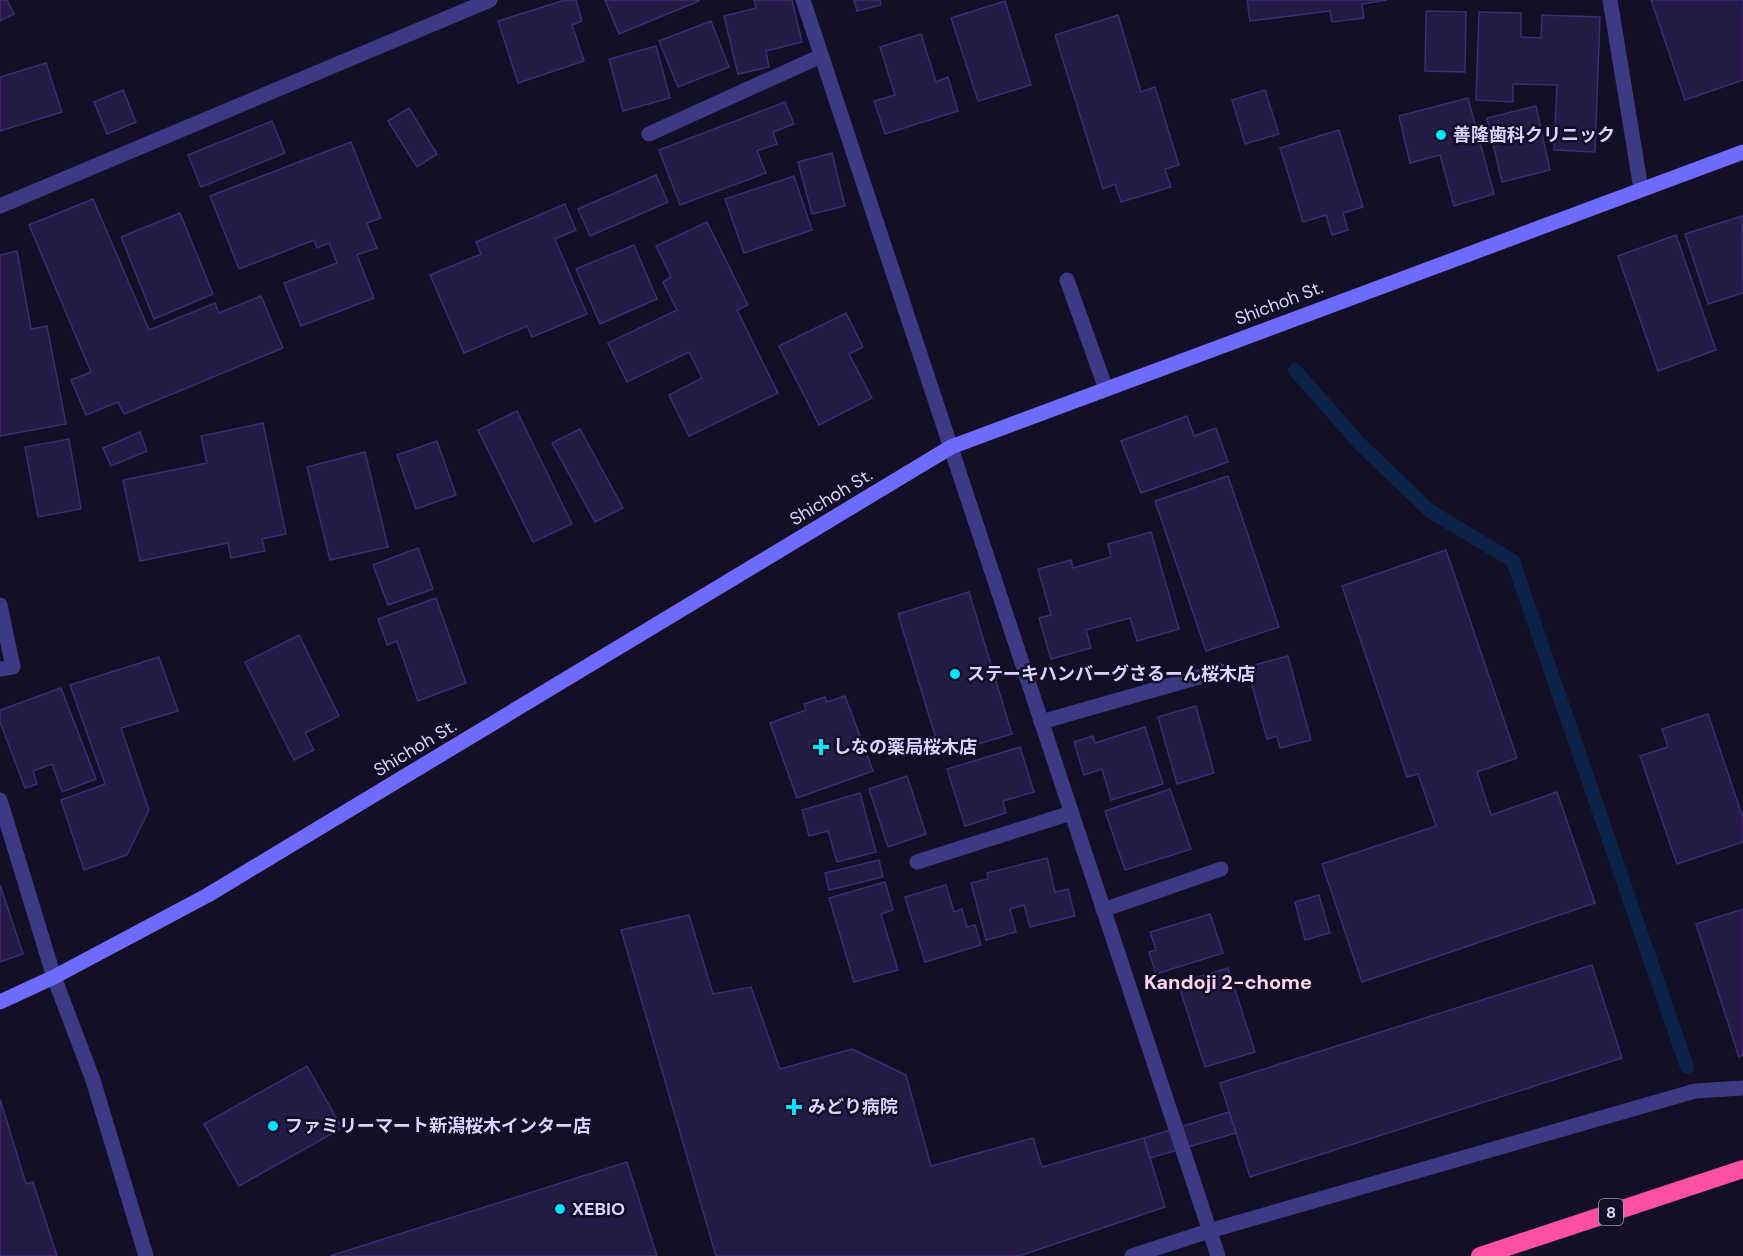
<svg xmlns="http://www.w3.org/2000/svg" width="1743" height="1256" viewBox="0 0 1743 1256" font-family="'DM Sans','Noto Sans JP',sans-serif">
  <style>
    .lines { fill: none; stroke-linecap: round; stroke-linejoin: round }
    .stream { stroke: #0c2248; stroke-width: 14 }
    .building { fill: #241b47; stroke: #3b2d73; stroke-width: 1.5 }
    .lane { stroke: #3d3a85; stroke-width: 15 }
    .street { stroke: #3d3a85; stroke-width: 15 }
    .secondary { stroke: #6f6bff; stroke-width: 15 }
    .highway { stroke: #ff4fa3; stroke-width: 18 }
    .poi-dot { fill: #00e5ff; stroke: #130f26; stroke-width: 2 }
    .labels { text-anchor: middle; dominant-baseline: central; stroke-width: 5; stroke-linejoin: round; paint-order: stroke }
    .shield { fill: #130f26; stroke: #9e99be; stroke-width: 1.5 }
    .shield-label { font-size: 16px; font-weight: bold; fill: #d9d4ff }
    .poi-label { font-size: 18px; font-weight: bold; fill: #d9d4ff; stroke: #130f26; text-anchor: start }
    .street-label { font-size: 18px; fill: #d9d4ff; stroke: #130f26 }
    .neighbourhood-label { font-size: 20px; font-weight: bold; fill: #ffd6f0; stroke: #130f26 }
  </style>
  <rect width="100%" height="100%" fill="#130f26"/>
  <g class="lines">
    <polyline class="stream" points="1295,370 1359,443 1430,511 1513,561 1687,1067"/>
  </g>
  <g class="building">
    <polygon points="0,0 7,0 14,14 0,21"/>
    <polygon points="565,0 576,0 582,21 572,25 584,61 518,83 498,21"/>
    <polygon points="605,0 699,0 699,1 619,34"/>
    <polygon points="754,0 792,0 802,42 766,51 769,67 738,74 724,16 756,8"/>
    <polygon points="854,0 880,0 881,5 857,11"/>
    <polygon points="1247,0 1387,0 1362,4 1364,18 1332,22 1330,11 1250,21"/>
    <polygon points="1651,0 1743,0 1743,80 1685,100"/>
    <polygon points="1005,1 1031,85 978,101 951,18"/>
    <polygon points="1426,11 1466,12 1465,72 1425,71"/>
    <polygon points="1479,12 1521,13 1521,37 1541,38 1542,15 1600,17 1595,152 1554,150 1557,85 1513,84 1513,102 1476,100"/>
    <polygon points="1118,15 1141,92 1155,87 1179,165 1165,169 1171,187 1121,202 1115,184 1103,189 1055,35"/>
    <polygon points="711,21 729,67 678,87 659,41"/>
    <polygon points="921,34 936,82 948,77 958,111 885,134 874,101 895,95 880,47"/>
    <polygon points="656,46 670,98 623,111 609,59"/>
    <polygon points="46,63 62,112 0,131 0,77"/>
    <polygon points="123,90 136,122 107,134 94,102"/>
    <polygon points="1265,90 1279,134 1245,144 1232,100"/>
    <polygon points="1468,98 1494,194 1454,206 1440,155 1410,163 1399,116"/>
    <polygon points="785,102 794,124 773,132 777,144 757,151 766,173 680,205 659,150"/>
    <polygon points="1536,106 1550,170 1502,182 1487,118"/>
    <polygon points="409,108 437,154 417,167 388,121"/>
    <polygon points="272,121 285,153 201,187 188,155"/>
    <polygon points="1339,130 1363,207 1343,213 1348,230 1332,235 1326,215 1303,222 1280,148"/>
    <polygon points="351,142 381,218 367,223 377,248 357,255 374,298 301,326 284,283 337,263 329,243 317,248 314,240 239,269 210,196"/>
    <polygon points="832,153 845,206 812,214 798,162"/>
    <polygon points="656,175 668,202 590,236 578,209"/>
    <polygon points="794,176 812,230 744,253 725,199"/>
    <polygon points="93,199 149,330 215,303 219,313 261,296 283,348 124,414 118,402 86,415 71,380 91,372 29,225"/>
    <polygon points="565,204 576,230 555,239 587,314 532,337 527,326 464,353 430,275 481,254 476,242"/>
    <polygon points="180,213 213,294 154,319 121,237"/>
    <polygon points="1742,216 1743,293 1708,304 1685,234"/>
    <polygon points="707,222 748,305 737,310 778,393 689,436 669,395 702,378 689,352 627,382 608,343 677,310 663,282 671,277 656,246"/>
    <polygon points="1676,235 1716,350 1658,371 1618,256"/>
    <polygon points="634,245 657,299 600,324 576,269"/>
    <polygon points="17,251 31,329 47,326 66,424 0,436 0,255"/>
    <polygon points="846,313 863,347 849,354 872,398 819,425 779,346"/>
    <polygon points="517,411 572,524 533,542 478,430"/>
    <polygon points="1187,416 1194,436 1216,428 1228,462 1141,493 1121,441"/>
    <polygon points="263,423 286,534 262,539 265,551 231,558 228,543 140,561 123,480 207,463 201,436"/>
    <polygon points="580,429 623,508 595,522 552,443"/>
    <polygon points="140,432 147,451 111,466 103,448"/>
    <polygon points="69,439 81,509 38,517 25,447"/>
    <polygon points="437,441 456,495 416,509 397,455"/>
    <polygon points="365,452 388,547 330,560 307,467"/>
    <polygon points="1228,476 1279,627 1206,651 1155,501"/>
    <polygon points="1151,532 1179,629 1137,641 1130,618 1086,630 1091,648 1051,659 1039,618 1051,615 1038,569 1071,560 1073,568 1111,557 1108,544"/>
    <polygon points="418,548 433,589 388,605 373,565"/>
    <polygon points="1446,550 1517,758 1477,772 1491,815 1557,792 1595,903 1362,982 1322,864 1436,826 1418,774 1407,777 1342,586"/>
    <polygon points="969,592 1012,734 941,755 898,614"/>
    <polygon points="436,598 466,683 418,701 397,641 387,645 378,619"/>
    <polygon points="299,635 339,716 305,733 314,750 294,760 245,662"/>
    <polygon points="1288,656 1311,740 1280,748 1277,736 1267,739 1247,667"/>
    <polygon points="159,657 178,711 121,728 149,810 127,855 84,870 61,800 105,784 70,685"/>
    <polygon points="61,688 96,779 62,792 52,764 33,771 37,784 25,788 0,722 0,710"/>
    <polygon points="845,696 873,771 797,798 770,723 806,710 804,704 825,697 827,702"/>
    <polygon points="1196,706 1214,773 1177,784 1158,717"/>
    <polygon points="1708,714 1743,818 1743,842 1677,864 1640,756 1668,747 1662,729"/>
    <polygon points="1145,727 1163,784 1111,800 1102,769 1084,775 1074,742 1093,736 1095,743"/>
    <polygon points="1020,747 1034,792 1003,801 1006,813 965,826 947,769"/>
    <polygon points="907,776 926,834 888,847 869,789"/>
    <polygon points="1170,789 1191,849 1125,870 1105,811"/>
    <polygon points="860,793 876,852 837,862 828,831 809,836 802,810"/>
    <polygon points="1047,858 1055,892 1068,889 1075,916 1030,927 1024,905 1010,909 1016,932 986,940 971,883 988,879 987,873"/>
    <polygon points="879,860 883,877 829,890 825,873"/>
    <polygon points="885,882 893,910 881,914 898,970 854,982 829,898"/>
    <polygon points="0,885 23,954 0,962"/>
    <polygon points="946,885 954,912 962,909 967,927 975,925 981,945 925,962 905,897"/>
    <polygon points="1319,895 1330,933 1305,940 1295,902"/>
    <polygon points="1743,909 1743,1055 1739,1057 1696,924"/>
    <polygon points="1210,914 1223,953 1156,974 1149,952 1156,950 1150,932"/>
    <polygon points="689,915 713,994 751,987 780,1069 852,1049 906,1075 931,1166 1033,1138 1042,1167 1144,1138 1165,1207 1019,1256 716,1256 621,930"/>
    <polygon points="1592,965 1622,1058 1250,1177 1220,1083"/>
    <polygon points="1228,968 1255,1052 1205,1067 1178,983"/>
    <polygon points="307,1066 342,1128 239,1186 204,1124"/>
    <polygon points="0,1099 26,1184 33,1182 57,1256 0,1256"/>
    <polygon points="1229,1112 1236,1133 1150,1158 1144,1138"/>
    <polygon points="627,1162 657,1256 330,1256"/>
  </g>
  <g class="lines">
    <g class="lane">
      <polyline points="649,134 821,56"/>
      <polyline points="1067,280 1106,389"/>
      <polyline points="1041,722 1220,671"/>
      <polyline points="917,862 1071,813"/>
      <polyline points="1103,910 1221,869"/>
    </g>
    <g class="street">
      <polyline points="803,0 1218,1256"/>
      <polyline points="1610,0 1641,189"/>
      <polyline points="0,206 490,0"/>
      <polyline points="0,605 13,667 0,669"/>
      <polyline points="0,800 54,977 93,1080 146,1256"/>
      <polyline points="1132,1256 1209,1231 1695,1091 1743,1088"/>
    </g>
    <polyline class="secondary" points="0,1002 54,977 208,895 951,447 1743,152"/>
    <polyline class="highway" points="1480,1256 1743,1169"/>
  </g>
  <g class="poi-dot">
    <circle cx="1441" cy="135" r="6"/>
    <circle cx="955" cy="674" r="6"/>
    <path d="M818 738h6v6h6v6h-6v6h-6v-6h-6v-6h6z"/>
    <path d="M791 1098h6v6h6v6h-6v6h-6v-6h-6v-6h6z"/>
    <circle cx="273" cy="1126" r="6"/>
    <circle cx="560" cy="1209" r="6"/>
  </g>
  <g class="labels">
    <rect class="shield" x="1599" y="1199" width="24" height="26" rx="4.5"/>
    <g class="shield-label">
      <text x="1611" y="1212">8</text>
    </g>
    <g class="poi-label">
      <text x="1453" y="135">善隆歯科クリニック</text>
      <text x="967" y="674">ステーキハンバーグさるーん桜木店</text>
      <text x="833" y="747">しなの薬局桜木店</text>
      <text x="808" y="1107">みどり病院</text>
      <text x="285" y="1126">ファミリーマート新潟桜木インター店</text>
      <text x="572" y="1209">XEBIO</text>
    </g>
    <g class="street-label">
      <text transform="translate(1279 303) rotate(-21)">Shichoh St.</text>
      <text transform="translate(831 497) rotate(-31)">Shichoh St.</text>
      <text transform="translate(415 748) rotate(-31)">Shichoh St.</text>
    </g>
    <g class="neighbourhood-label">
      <text x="1228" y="982">Kandoji 2-chome</text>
    </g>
  </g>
</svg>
